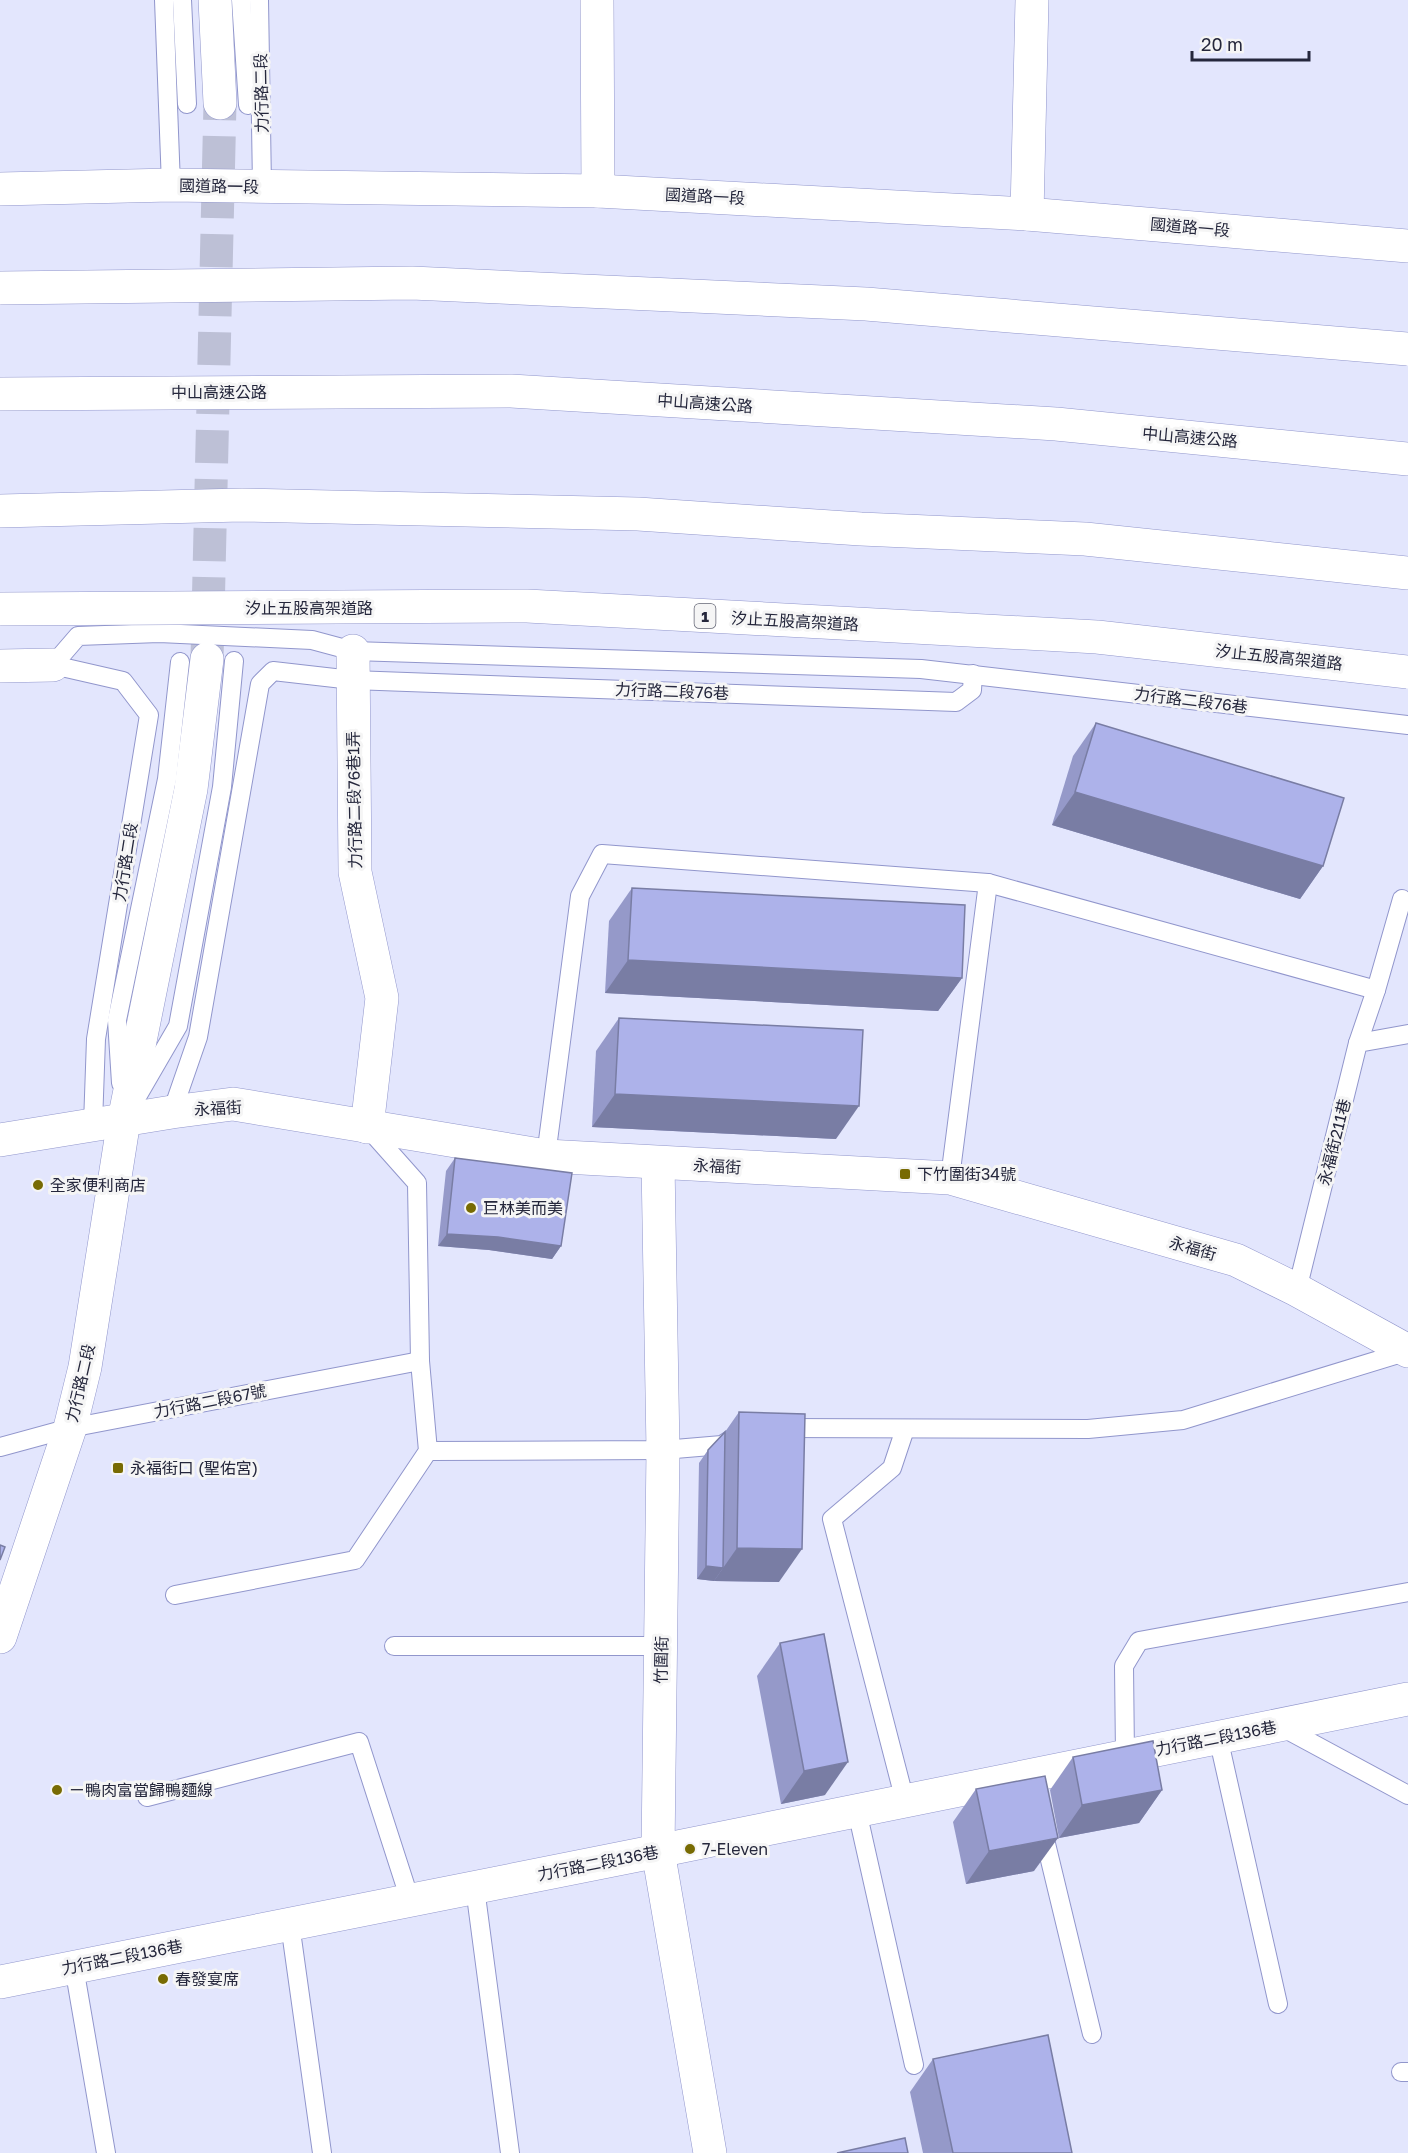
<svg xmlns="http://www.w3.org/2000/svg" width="1408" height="2153" viewBox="0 0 1408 2153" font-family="'Golos Text','Noto Sans TC',sans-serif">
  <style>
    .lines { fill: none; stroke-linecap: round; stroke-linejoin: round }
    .secondary-tunnel { stroke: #bdc0d6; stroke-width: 33; stroke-dasharray: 33 16; stroke-linecap: butt }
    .lane-casing { stroke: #9196cc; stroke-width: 20 }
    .street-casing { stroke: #9196cc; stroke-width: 34 }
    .secondary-casing { stroke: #9196cc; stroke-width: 34 }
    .highway-casing { stroke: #9196cc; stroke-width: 34 }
    .lane { stroke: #fff; stroke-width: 18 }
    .street { stroke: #fff; stroke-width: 33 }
    .secondary { stroke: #fff; stroke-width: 33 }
    .highway { stroke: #fff; stroke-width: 33 }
    .highway-bridge-casing { stroke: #9196cc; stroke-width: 34; stroke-linecap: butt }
    .highway-bridge { stroke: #fff; stroke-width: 33 }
    .wall { fill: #9599c9 }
    .shaded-wall { fill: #797da4 }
    .building { fill: #adb2ea; stroke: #797da4; stroke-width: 1.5 }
    .poi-dot { fill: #786b03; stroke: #f5f5f5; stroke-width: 2 }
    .labels { text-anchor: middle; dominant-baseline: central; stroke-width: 6; stroke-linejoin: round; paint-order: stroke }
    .shield { fill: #f5f5f5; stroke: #636574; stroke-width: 1.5 }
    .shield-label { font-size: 15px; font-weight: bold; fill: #25273c }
    .street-label { font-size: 16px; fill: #25273c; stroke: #f5f5f5 }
    .poi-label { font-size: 16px; fill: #25273c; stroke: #f5f5f5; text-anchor: start }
  </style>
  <rect width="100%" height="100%" fill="#e3e6fd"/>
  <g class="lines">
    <polyline class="secondary-tunnel" points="207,659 220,103"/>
    <defs>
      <g id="lane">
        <polyline points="164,0 171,185"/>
        <polyline points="182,0 187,104"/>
        <polyline points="241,0 248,105"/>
        <polyline points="259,0 262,186"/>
        <polyline points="1376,990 1402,899"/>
        <polyline points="121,1083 117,1020 167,779 180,662"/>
        <polyline points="138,1095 178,1026 222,787 234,661"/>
        <polyline points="172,1112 198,1037 260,684 273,671 352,680 956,702 972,690 973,674"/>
        <polyline points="93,1124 96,1039 149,715 123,681 53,665 78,636 159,633 312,640 353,651 921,669 1408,725"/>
        <polyline points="546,1156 580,896 602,854 988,883 1376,990 1358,1043"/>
        <polyline points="950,1178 988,883"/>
        <polyline points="1297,1290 1358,1043 1408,1034"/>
        <polyline points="781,1428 1088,1429 1183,1420 1408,1351"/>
        <polyline points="0,1447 70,1428 420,1361"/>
        <polyline points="428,1451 663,1450 722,1445 733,1438"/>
        <polyline points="175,1595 355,1560 428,1451 420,1361 417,1183 369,1129"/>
        <polyline points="394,1646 661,1646"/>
        <polyline points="1280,1726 1408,1795"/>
        <polyline points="1218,1737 1278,2004"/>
        <polyline points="1125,1756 1124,1666 1139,1641 1408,1592"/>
        <polyline points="147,1797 359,1742 410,1900"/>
        <polyline points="905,1801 832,1519 892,1468 905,1429"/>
        <polyline points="857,1811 914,2065"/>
        <polyline points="1042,1827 1092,2034"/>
        <polyline points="475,1888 510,2153"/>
        <polyline points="290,1924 322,2153"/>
        <polyline points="74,1967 106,2153"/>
        <polyline points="1401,2072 1408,2072"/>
      </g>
      <g id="street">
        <polyline points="597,0 598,191"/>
        <polyline points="0,189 171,185 598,191 1027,214 1408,246"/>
        <polyline points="1027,214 1032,0"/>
        <polyline points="353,651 355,872 382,998 367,1127"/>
        <polyline points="0,666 53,665"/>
        <polyline points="0,1140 172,1112 233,1104 546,1156 950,1178 1236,1260 1297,1290 1408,1351"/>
        <polyline points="658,1163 663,1450 658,1851 710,2153"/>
        <polyline points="0,1982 658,1851 1408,1699"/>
      </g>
      <g id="secondary">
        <polyline points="215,0 220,103"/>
        <polyline points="0,1637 70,1428 85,1367 124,1120 191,789 207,659"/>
      </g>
      <g id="highway">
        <polyline points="0,394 511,391 1056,424 1408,459"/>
        <polyline points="0,511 242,505 638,514 861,529 1085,539 1408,573"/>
      </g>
    </defs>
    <use href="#lane" class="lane-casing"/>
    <use href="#street" class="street-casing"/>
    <use href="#secondary" class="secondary-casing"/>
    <use href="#highway" class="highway-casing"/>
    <use href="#lane" class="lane"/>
    <use href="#street" class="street"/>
    <use href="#secondary" class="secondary"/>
    <use href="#highway" class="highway"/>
    <defs>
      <g id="highway-bridge">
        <polyline points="0,288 412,283 866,304 1408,349"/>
        <polyline points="0,609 527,606 1097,637 1408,672"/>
      </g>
    </defs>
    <use href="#highway-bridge" class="highway-bridge-casing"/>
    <use href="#highway-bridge" class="highway-bridge"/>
  </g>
  <g class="wall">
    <polygon points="1096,723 1323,866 1300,899 1052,825 1073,756"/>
    <polygon points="632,888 962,978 938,1011 605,993 609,921"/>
    <polygon points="619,1018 836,1139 592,1127 596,1051"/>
    <polygon points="455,1158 561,1246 552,1259 489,1250 438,1246 446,1171"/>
    <polygon points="739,1412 779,1582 714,1581 697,1579 699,1463 708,1450 725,1432"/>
    <polygon points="780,1643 825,1795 781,1804 757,1676"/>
    <polygon points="1073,1757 1162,1790 1139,1823 1059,1838 1050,1790"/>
    <polygon points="976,1789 1034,1871 966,1884 953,1822"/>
    <polygon points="933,2059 1072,2153 923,2153 910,2092"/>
  </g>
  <g class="shaded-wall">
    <polygon points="1075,792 1323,866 1300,899 1052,825"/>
    <polygon points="628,960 962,978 938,1011 605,993"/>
    <polygon points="615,1094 859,1106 836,1139 592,1127"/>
    <polygon points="447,1234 498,1237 561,1246 552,1259 489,1250 438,1246"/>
    <polygon points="737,1548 802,1549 779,1582 714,1581"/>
    <polygon points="706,1566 723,1568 714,1581 697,1579"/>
    <polygon points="848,1762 825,1795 781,1804 804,1771"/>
    <polygon points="1162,1790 1139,1823 1059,1838 1082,1805"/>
    <polygon points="1058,1838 1034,1871 966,1884 989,1851"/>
  </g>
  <g class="building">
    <polygon points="1096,723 1344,798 1323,866 1075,792"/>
    <polygon points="632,888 965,905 962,978 628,960"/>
    <polygon points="619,1018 863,1030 859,1106 615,1094"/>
    <polygon points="455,1158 572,1173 561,1246 498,1237 447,1234"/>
    <polygon points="739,1412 805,1414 802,1549 737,1548"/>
    <polygon points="725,1432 723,1568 706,1566 708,1450"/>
    <polygon points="0,1545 5,1547 0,1560"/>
    <polygon points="824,1634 848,1762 804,1771 780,1643"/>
    <polygon points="1153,1741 1162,1790 1082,1805 1073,1757"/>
    <polygon points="1045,1776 1058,1838 989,1851 976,1789"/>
    <polygon points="1048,2035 1072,2153 953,2153 933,2059"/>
    <polygon points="905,2138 908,2153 837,2153"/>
  </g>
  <g class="poi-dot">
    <rect x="899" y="1168" width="12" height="12" rx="3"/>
    <circle cx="38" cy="1185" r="6"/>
    <circle cx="471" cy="1208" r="6"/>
    <rect x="112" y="1462" width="12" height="12" rx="3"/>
    <circle cx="57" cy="1790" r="6"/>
    <circle cx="690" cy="1849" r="6"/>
    <circle cx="163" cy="1979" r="6"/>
  </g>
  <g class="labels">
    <rect class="shield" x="694.5" y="604" width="21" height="24" rx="4.5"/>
    <g class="shield-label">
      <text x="705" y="616">1</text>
    </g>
    <g class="street-label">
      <text transform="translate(261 93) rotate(-91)">力行路二段</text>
      <text transform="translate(219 186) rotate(1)">國道路一段</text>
      <text transform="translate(705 196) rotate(3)">國道路一段</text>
      <text transform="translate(1190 227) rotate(5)">國道路一段</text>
      <text x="219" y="392">中山高速公路</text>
      <text transform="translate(705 403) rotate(4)">中山高速公路</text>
      <text transform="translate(1190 437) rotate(5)">中山高速公路</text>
      <text x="309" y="608">汐止五股高架道路</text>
      <text transform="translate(795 621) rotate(3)">汐止五股高架道路</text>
      <text transform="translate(1279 657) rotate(6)">汐止五股高架道路</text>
      <text transform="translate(672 691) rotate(2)">力行路二段76巷</text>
      <text transform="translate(1191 700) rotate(7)">力行路二段76巷</text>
      <text transform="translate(354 800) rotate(-91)">力行路二段76巷1弄</text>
      <text transform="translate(125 862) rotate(-81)">力行路二段</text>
      <text transform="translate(218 1108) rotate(-3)">永福街</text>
      <text transform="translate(1334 1142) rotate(-76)">永福街211巷</text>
      <text transform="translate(717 1166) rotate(3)">永福街</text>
      <text transform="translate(1193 1248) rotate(16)">永福街</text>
      <text transform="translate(80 1383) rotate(-77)">力行路二段</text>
      <text transform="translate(210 1401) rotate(-11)">力行路二段67號</text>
      <text transform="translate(661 1660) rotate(-89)">竹圍街</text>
      <text transform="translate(1216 1738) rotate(-11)">力行路二段136巷</text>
      <text transform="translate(598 1863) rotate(-11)">力行路二段136巷</text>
      <text transform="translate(122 1957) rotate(-11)">力行路二段136巷</text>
    </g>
    <g class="poi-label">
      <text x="917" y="1174">下竹圍街34號</text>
      <text x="50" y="1185">全家便利商店</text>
      <text x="483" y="1208">巨林美而美</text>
      <text x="130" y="1468">永福街口 (聖佑宮)</text>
      <text x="69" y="1790">ㄧ鴨肉富當歸鴨麵線</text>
      <text x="702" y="1849">7-Eleven</text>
      <text x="175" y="1979">春發宴席</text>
    </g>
  </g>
  <path d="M1192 51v9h117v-9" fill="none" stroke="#25273c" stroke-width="3"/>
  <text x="1201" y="51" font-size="18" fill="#25273c" stroke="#f5f5f5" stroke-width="4.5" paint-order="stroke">20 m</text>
</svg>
